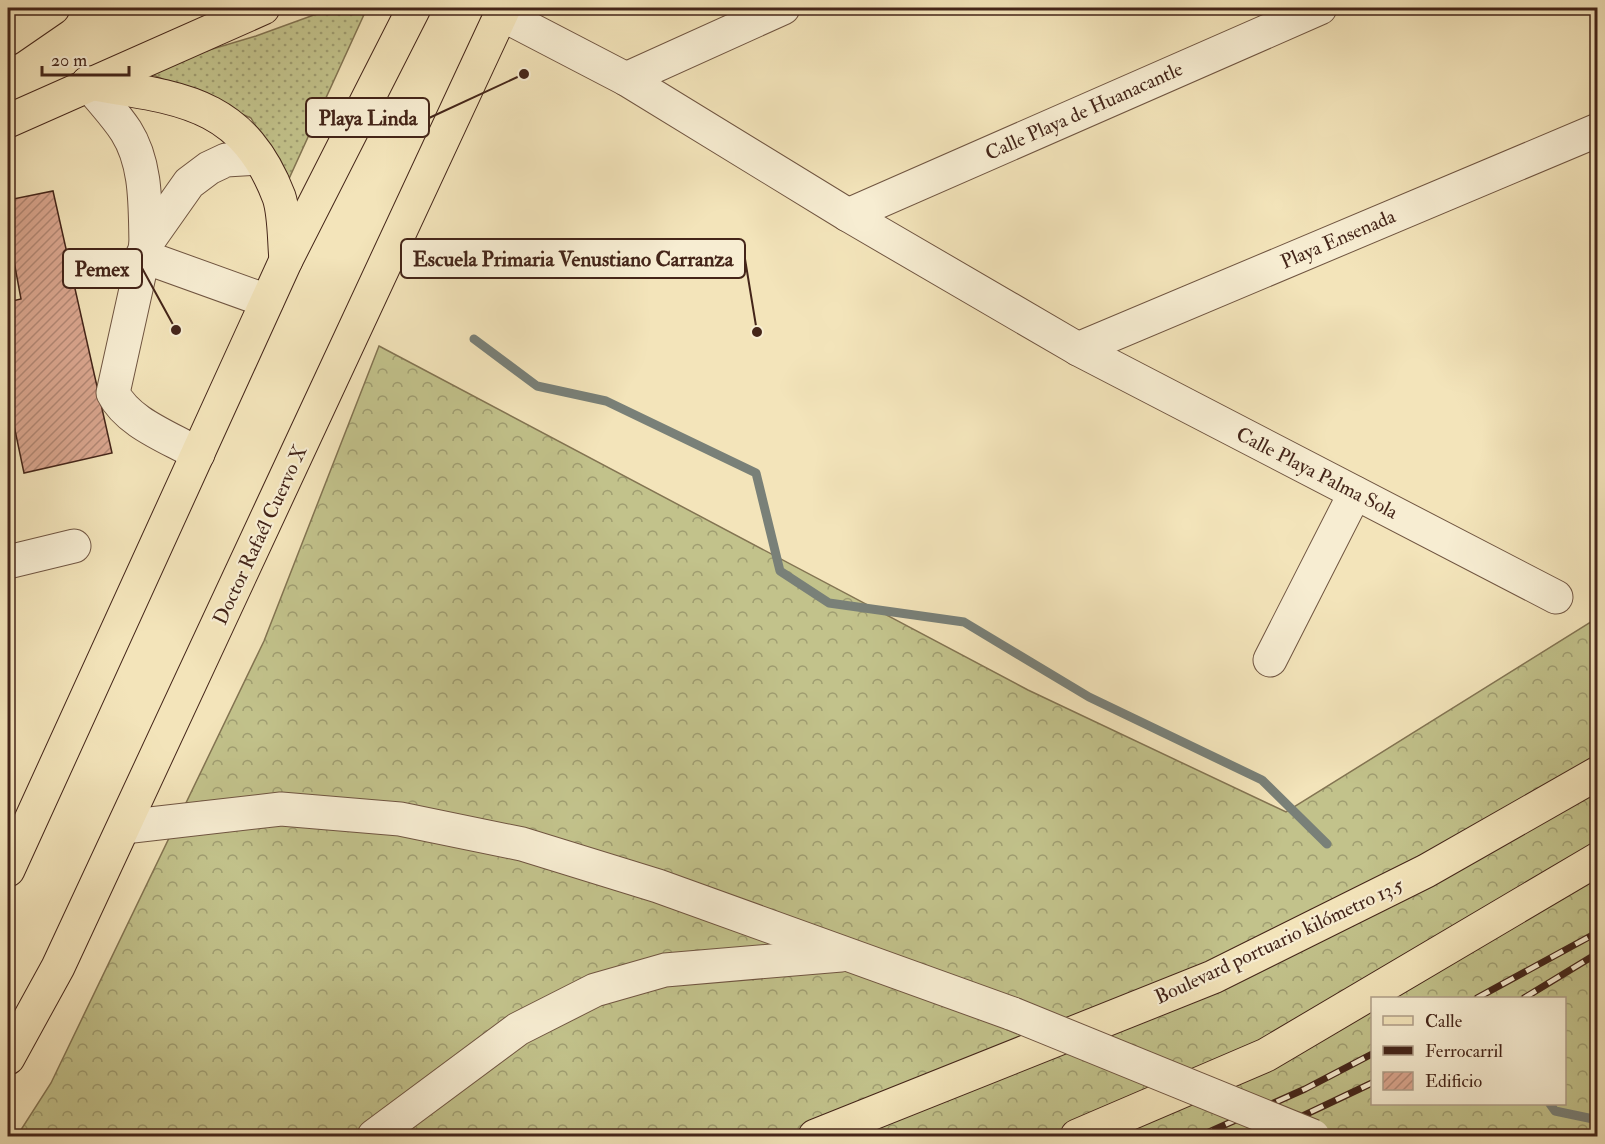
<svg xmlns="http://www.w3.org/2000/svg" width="1605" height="1144" viewBox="0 0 1605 1144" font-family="'IM FELL Double Pica',serif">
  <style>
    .grass { fill: url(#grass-dots); stroke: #837452; stroke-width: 1.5 }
    .forest { fill: url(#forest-crowns); stroke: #837452; stroke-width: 1.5; fill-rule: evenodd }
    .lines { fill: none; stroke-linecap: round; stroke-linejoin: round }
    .stream { stroke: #798078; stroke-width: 9 }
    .building { fill: url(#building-hatch); stroke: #442519; stroke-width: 1.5 }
    .minor-casing { stroke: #705541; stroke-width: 35 }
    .major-casing { stroke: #442519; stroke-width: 35 }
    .highway-casing { stroke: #442519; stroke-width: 35 }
    .minor { stroke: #f7edd2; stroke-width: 33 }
    .major { stroke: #f3e4ba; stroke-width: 33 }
    .highway { stroke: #f3e4ba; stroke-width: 33 }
    .rail-casing { stroke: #442519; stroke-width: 7 }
    .rail { stroke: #f7edd2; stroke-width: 4.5; stroke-dasharray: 14; stroke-linecap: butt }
    .minor-bridge-casing { stroke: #705541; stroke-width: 35; stroke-linecap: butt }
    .minor-bridge { stroke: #f7edd2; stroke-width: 33 }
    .labels { text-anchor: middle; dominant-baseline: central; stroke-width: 4.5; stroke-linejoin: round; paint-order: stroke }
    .street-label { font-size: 20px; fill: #442519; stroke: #f7edd2 }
    .leader { fill: none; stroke: #442519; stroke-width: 2 }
    .callout-dot { fill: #442519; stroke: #f7edd2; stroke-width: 2 }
    .callout { fill: #f7edd2; stroke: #442519; stroke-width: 2 }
    .callout-label { font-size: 21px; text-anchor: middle; font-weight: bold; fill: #442519 }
  </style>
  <defs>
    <pattern id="grass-dots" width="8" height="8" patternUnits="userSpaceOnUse" patternTransform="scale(1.5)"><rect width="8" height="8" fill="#c2c28b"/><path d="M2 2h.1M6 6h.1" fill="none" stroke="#9f9d71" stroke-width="1.8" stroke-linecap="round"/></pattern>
    <pattern id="forest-crowns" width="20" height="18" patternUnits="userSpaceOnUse" patternTransform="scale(1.5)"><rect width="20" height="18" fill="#c2c28b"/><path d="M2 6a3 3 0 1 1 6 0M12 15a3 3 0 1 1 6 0" fill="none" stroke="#9f9d71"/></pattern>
    <pattern id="building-hatch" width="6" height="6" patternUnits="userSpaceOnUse" patternTransform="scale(1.5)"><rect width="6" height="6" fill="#daa68f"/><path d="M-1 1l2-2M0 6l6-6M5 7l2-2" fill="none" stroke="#b28774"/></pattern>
  </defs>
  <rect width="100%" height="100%" fill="#f3e4ba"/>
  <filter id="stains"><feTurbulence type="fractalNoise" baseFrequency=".00333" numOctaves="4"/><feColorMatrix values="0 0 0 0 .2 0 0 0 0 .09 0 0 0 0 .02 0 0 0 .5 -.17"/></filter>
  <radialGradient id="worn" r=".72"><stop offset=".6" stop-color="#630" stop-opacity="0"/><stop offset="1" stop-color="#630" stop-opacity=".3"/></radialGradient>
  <polygon class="grass" points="333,8 367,8 287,183 251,118 142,70 256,36"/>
  <path class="forest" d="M 379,346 L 1028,690 L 1286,812 L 1597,618 L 1597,1136 L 17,1136 L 51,1083 L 264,641 ZM 1372,998 L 1564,998 L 1564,1104 L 1372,1104 Z"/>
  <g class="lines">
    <g class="stream">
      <polyline points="474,339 537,386 606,401 756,473 780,571 829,603 964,622 1089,697 1262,780 1327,844"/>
      <polyline points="1550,1104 1555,1111 1598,1120"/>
    </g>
  </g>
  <polygon class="building" points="53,191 112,453 24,473 8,397 8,302 21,299 8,229 8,200"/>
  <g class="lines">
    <defs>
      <g id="minor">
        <polyline points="501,14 626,79 848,215 1078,349 1556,597"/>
        <polyline points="626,79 783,8"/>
        <path d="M 88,83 C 100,99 115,114 126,131 C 147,164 145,206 146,244"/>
        <polyline points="848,215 1320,8"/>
        <polyline points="142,256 267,301"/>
        <polyline points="1078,349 1598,130"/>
        <path d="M 198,454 C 169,437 128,423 113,393 L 146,244 L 189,183 L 209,168 L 226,160 L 259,158"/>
        <polyline points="8,562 74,546"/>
        <polyline points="1270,660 1355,493"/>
        <polyline points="124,827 281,809 400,819 522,844 658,886 1013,1014"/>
        <polyline points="374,1136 518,1029 595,990 665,970 841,955"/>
      </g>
      <g id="major">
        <polyline points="8,39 53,8"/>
        <path d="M 88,83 C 177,98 242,100 279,197 C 285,215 284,241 286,260"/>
        <polyline points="8,121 263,8"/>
        <polyline points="8,870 286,260 414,8"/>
        <polyline points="8,1058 58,967 504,8"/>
      </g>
      <g id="highway">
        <polyline points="815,1136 1213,977 1426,871 1598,773"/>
        <polyline points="1077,1136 1266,1055 1598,859"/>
      </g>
    </defs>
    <use href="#minor" class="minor-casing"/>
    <use href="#major" class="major-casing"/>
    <use href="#highway" class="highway-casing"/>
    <use href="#minor" class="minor"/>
    <use href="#major" class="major"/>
    <use href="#highway" class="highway"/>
    <defs>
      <g id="rail">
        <polyline points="1477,998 1598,932"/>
        <polyline points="1524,998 1598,953"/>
        <polyline points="1200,1136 1305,1089 1372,1054"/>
        <polyline points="1260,1136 1372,1083"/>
      </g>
    </defs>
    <use href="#rail" class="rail-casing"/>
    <use href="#rail" class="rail"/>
    <defs>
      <polyline id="minor-bridge" points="1013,1014 1313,1136"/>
    </defs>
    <use href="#minor-bridge" class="minor-bridge-casing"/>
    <use href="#minor-bridge" class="minor-bridge"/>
  </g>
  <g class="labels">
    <g class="street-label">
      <text transform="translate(1084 111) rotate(-24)">Calle Playa de Huanacantle</text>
      <text transform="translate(1338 239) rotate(-23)">Playa Ensenada</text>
      <text transform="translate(1317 473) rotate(27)">Calle Playa Palma Sola</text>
      <text transform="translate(260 535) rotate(-65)">Doctor Rafaél Cuervo X</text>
      <text transform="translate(1279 941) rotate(-25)">Boulevard portuario kilómetro 13.5</text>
    </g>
  </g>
  <path class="leader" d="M524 74L429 118M757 332L745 259M176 330L142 268"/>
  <g class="callout-dot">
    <circle cx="524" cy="74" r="6"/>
    <circle cx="757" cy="332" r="6"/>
    <circle cx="176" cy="330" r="6"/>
  </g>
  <g class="callout">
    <rect x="306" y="98" width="123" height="39" rx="6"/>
    <rect x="401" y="239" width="344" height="39" rx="6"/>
    <rect x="63" y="249" width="79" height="39" rx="6"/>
  </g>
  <g class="callout-label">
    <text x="368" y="125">Playa Linda</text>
    <text x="573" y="266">Escuela Primaria Venustiano Carranza</text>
    <text x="102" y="276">Pemex</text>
  </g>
  <rect width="1605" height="1144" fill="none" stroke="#f3e4ba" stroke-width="30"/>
  <rect x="9" y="9" width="1587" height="1126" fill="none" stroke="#442519" stroke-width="3"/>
  <rect x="15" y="15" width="1575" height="1114" fill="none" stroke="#442519" stroke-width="1.5"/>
  <rect x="1371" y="997" width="195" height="108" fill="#f7edd2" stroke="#af9d88" stroke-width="1.5"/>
  <rect x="1383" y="1016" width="30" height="9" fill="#f3e4ba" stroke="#af9d88" stroke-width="1.5"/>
  <text x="1425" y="1027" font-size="18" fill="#442519">Calle</text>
  <rect x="1383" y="1046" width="30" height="9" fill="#442519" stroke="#af9d88" stroke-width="1.5"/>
  <text x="1425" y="1057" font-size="18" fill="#442519">Ferrocarril</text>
  <rect x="1383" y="1072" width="30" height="18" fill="url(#building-hatch)" stroke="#af9d88" stroke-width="1.5"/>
  <text x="1425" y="1087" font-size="18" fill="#442519">Edificio</text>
  <path d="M42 66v9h87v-9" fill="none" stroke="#442519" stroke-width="3"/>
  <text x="51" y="66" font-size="18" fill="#442519" stroke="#f7edd2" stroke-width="4.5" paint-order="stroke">20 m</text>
  <rect width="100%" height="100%" filter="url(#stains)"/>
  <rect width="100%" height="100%" fill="url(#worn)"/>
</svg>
